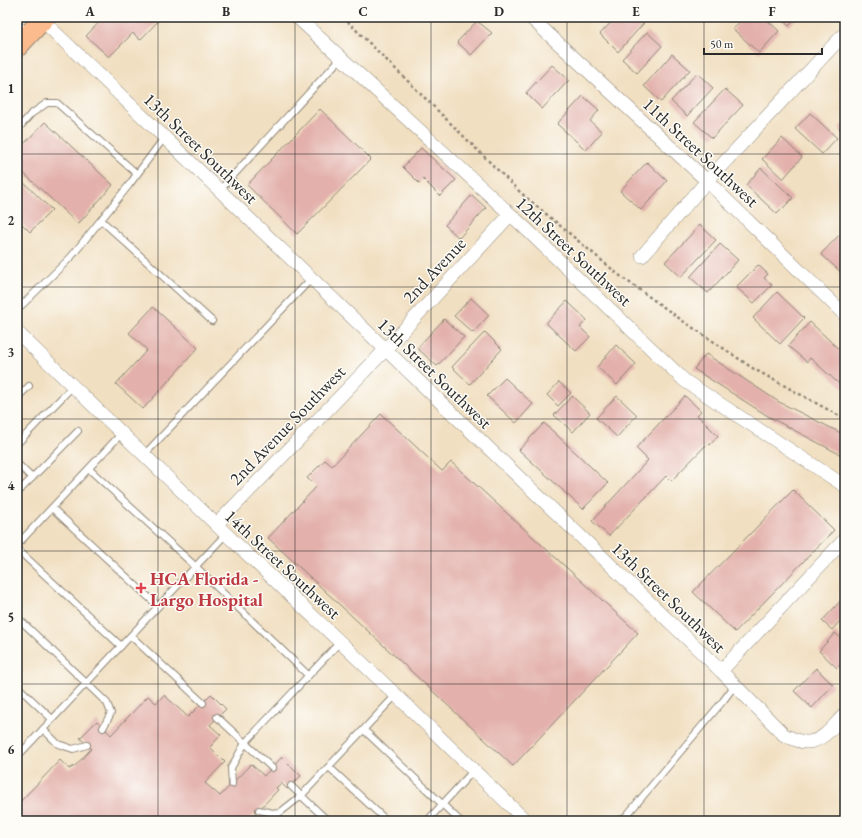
<svg xmlns="http://www.w3.org/2000/svg" width="862" height="838" viewBox="0 0 862 838" font-family="'EB Garamond',serif">
  <style>
    .building { fill: #e3b0ab }
    .lines { fill: none; stroke-linecap: round; stroke-linejoin: round }
    .lane-casing { stroke: #8e8576; stroke-width: 8 }
    .street-casing { stroke: #8e8576; stroke-width: 14 }
    .primary-casing { stroke: #8e8576; stroke-width: 22 }
    .path { stroke: #8e8576; stroke-width: 2.5; stroke-dasharray: 3 3; stroke-linecap: butt }
    .lane { stroke: #fff; stroke-width: 6 }
    .street { stroke: #fff; stroke-width: 13 }
    .primary { stroke: #fbbb8c; stroke-width: 20 }
    .grid { fill: none; stroke: #2b2b2b; stroke-width: 1; stroke-opacity: 0.55 }
    .health-dot { fill: #e0444e; stroke: #fdfcf7; stroke-width: 1.5 }
    .labels { text-anchor: middle; dominant-baseline: central; stroke-width: 3; stroke-linejoin: round; paint-order: stroke }
    .street-label { font-size: 18px; fill: #2b2b2b; stroke: #fdfcf7 }
    .health-label { font-size: 18px; font-weight: bold; fill: #be3a42; stroke: #fdfcf7; text-anchor: start }
    .neatline { fill: none; stroke: #2b2b2b; stroke-width: 1.5 }
    .grid-label { font-size: 13px; text-anchor: middle; font-weight: bold; fill: #2b2b2b }
  </style>
  <rect width="100%" height="100%" fill="#fdfcf7"/>
  <filter id="ink" filterUnits="userSpaceOnUse"><feTurbulence type="fractalNoise" baseFrequency=".025" numOctaves="2"/><feDisplacementMap in="SourceGraphic" scale="8" xChannelSelector="R" yChannelSelector="G"/><feConvolveMatrix kernelMatrix="1 2 1 2 8 2 1 2 1" color-interpolation-filters="sRGB"/></filter>
  <filter id="wash" filterUnits="userSpaceOnUse"><feTurbulence type="fractalNoise" baseFrequency=".012" numOctaves="4" result="noise"/><feDisplacementMap in="SourceGraphic" scale="16" xChannelSelector="R" yChannelSelector="G"/><feGaussianBlur stdDeviation="0.9" result="paint"/><feColorMatrix in="noise" values="0 0 0 0 0 0 0 0 0 0 0 0 0 0 0 0 0 1.4 0 .05"/><feComposite in="paint" operator="in"/></filter>
  <g filter="url(#wash)">
    <rect width="100%" height="100%" fill="#f1dfc1"/>
    <g id="blocks">
      <g class="building">
        <polygon points="104,17 162,17 140,40 133,33 109,57 86,36"/>
        <polygon points="616,17 638,17 644,23 618,52 600,34"/>
        <polygon points="744,17 764,17 779,31 759,53 733,29"/>
        <polygon points="779,17 798,17 789,26"/>
        <polygon points="477,21 492,33 471,55 457,42"/>
        <polygon points="647,32 662,46 637,73 622,59"/>
        <polygon points="672,54 690,70 661,102 644,86"/>
        <polygon points="552,65 569,80 542,109 526,93"/>
        <polygon points="697,73 713,88 687,116 671,101"/>
        <polygon points="725,89 743,105 712,138 694,122"/>
        <polygon points="583,96 599,110 590,121 602,132 586,150 557,124"/>
        <polygon points="320,109 371,159 297,234 247,185"/>
        <polygon points="810,113 837,138 822,154 795,129"/>
        <polygon points="845,121 845,134 839,128"/>
        <polygon points="45,122 113,185 78,224 17,167 17,151"/>
        <polygon points="782,138 802,157 783,179 762,159"/>
        <polygon points="421,148 456,180 440,196 423,179 419,183 403,167"/>
        <polygon points="647,162 667,181 641,210 620,191"/>
        <polygon points="761,168 793,198 777,214 746,185"/>
        <polygon points="17,176 52,210 30,232 17,219"/>
        <polygon points="472,195 486,208 459,238 445,225"/>
        <polygon points="700,225 716,240 681,277 665,262"/>
        <polygon points="845,229 845,276 821,254"/>
        <polygon points="720,244 738,260 708,293 690,277"/>
        <polygon points="758,265 768,274 764,278 772,285 754,303 736,287"/>
        <polygon points="777,292 804,318 780,344 753,318"/>
        <polygon points="471,298 489,315 473,333 454,316"/>
        <polygon points="567,301 587,320 580,327 590,337 576,351 546,323"/>
        <polygon points="153,307 198,348 143,409 116,384 147,350 129,333"/>
        <polygon points="444,319 464,337 437,366 417,348"/>
        <polygon points="810,322 845,355 845,389 810,358 807,362 788,346"/>
        <polygon points="485,332 502,349 470,384 452,367"/>
        <polygon points="616,345 636,364 617,385 597,367"/>
        <polygon points="706,354 779,402 845,435 845,457 771,418 694,369"/>
        <polygon points="505,378 533,404 516,423 487,396"/>
        <polygon points="559,382 571,393 558,406 547,395"/>
        <polygon points="572,396 590,413 573,432 554,415"/>
        <polygon points="617,396 637,415 617,437 596,418"/>
        <polygon points="685,396 701,411 697,415 718,436 710,445 708,443 671,481 666,476 609,536 592,521 648,460 636,448"/>
        <polygon points="381,414 442,471 451,462 638,633 513,766 268,538 316,487 307,478 325,460 332,466"/>
        <polygon points="544,423 608,483 583,509 519,450"/>
        <polygon points="793,490 834,530 735,632 693,592"/>
        <polygon points="845,596 845,615 832,630 822,621"/>
        <polygon points="835,633 845,642 845,660 837,668 819,651"/>
        <polygon points="816,668 833,685 812,708 794,691"/>
        <polygon points="211,694 226,709 210,725 221,735 210,747 225,762 205,783 220,796 251,764 264,776 282,757 301,776 287,789 281,783 276,788 278,790 248,821 17,821 17,805 60,760 69,769 75,766 91,749 80,738 97,721 111,735 148,696 156,703 164,695 188,717"/>
      </g>
    </g>
  </g>
  <g filter="url(#ink)">
    <use href="#blocks" fill-opacity="0" stroke="#8e8576" stroke-width="1"/>
    <g class="lines">
      <defs>
        <g id="lane">
          <polyline points="17,130 31,114 47,103 57,103 137,174"/>
          <polyline points="219,191 341,58"/>
          <polyline points="101,220 212,321"/>
          <polyline points="17,310 71,257 129,185 164,138"/>
          <polyline points="17,398 29,386"/>
          <polyline points="17,444 73,386"/>
          <polyline points="144,455 311,279"/>
          <polyline points="17,463 32,478 17,493"/>
          <polyline points="89,469 195,566 308,675"/>
          <polyline points="32,478 78,431"/>
          <polyline points="52,508 158,606"/>
          <polyline points="17,545 122,433"/>
          <polyline points="17,549 121,646"/>
          <polyline points="17,617 107,703 111,713 103,728"/>
          <polyline points="131,636 203,703"/>
          <polyline points="17,686 52,719"/>
          <polyline points="217,717 272,768"/>
          <polyline points="43,729 58,744 73,749 87,745"/>
          <polyline points="364,730 460,821"/>
          <polyline points="17,757 226,534"/>
          <polyline points="329,767 387,821"/>
          <polyline points="232,784 231,768 245,743 340,642"/>
          <polyline points="291,786 328,821"/>
          <polyline points="259,810 278,814 301,796 396,695"/>
          <polyline points="427,821 474,770"/>
          <polyline points="620,821 627,815 723,701 735,685"/>
        </g>
        <g id="street">
          <polyline points="297,17 524,227 685,381 845,486"/>
          <polyline points="530,17 707,181 845,315"/>
          <path d="M 42,20 L 721,671 L 784,735 C 792,738 800,743 808,742 C 824,741 835,724 845,714"/>
          <polyline points="17,27 27,36"/>
          <polyline points="642,256 707,181 845,33"/>
          <polyline points="17,332 226,534 396,695 526,821"/>
          <polyline points="216,525 385,350 510,215"/>
          <polyline points="721,671 845,539"/>
        </g>
        <polyline id="primary" points="17,47 45,17"/>
      </defs>
      <use href="#lane" class="lane-casing"/>
      <use href="#street" class="street-casing"/>
      <use href="#primary" class="primary-casing"/>
      <polyline class="path" points="343,17 521,193 619,275 683,321 754,369 845,419"/>
      <use href="#lane" class="lane"/>
      <use href="#street" class="street"/>
      <use href="#primary" class="primary"/>
    </g>
  </g>
  <path class="grid" d="M 158,17 L 158,821M 295,17 L 295,821M 431,17 L 431,821M 567,17 L 567,821M 704,17 L 704,821M 17,154 L 845,154M 17,287 L 845,287M 17,419 L 845,419M 17,551 L 845,551M 17,684 L 845,684"/>
  <path class="health-dot" d="M139 582h4v4h4v4h-4v4h-4v-4h-4v-4h4z"/>
  <g class="labels">
    <g class="street-label">
      <text transform="translate(201 148) rotate(44)">13th Street Southwest</text>
      <text transform="translate(701 152) rotate(43)">11th Street Southwest</text>
      <text transform="translate(574 251) rotate(43)">12th Street Southwest</text>
      <text transform="translate(434 270) rotate(-47)">2nd Avenue</text>
      <text transform="translate(435 373) rotate(44)">13th Street Southwest</text>
      <text transform="translate(287 425) rotate(-46)">2nd Avenue Southwest</text>
      <text transform="translate(283 564) rotate(43)">14th Street Southwest</text>
      <text transform="translate(669 597) rotate(44)">13th Street Southwest</text>
    </g>
    <g class="health-label">
      <text x="150" y="578">HCA Florida -<tspan x="150" dy="21">Largo Hospital</tspan></text>
    </g>
  </g>
  <rect width="862" height="838" fill="none" stroke="#fdfcf7" stroke-width="44"/>
  <path d="M704 48v6h118v-6" fill="none" stroke="#2b2b2b" stroke-width="2"/>
  <text x="710" y="48" font-size="12" fill="#2b2b2b" stroke="#fdfcf7" stroke-width="3" paint-order="stroke">50 m</text>
  <rect x="22" y="22" width="818" height="794" class="neatline"/>
  <g class="grid-label">
    <text x="90" y="16">A</text>
    <text x="226" y="16">B</text>
    <text x="363" y="16">C</text>
    <text x="499" y="16">D</text>
    <text x="636" y="16">E</text>
    <text x="772" y="16">F</text>
    <text x="11" y="93">1</text>
    <text x="11" y="225">2</text>
    <text x="11" y="357">3</text>
    <text x="11" y="490">4</text>
    <text x="11" y="622">5</text>
    <text x="11" y="754">6</text>
  </g>
</svg>
